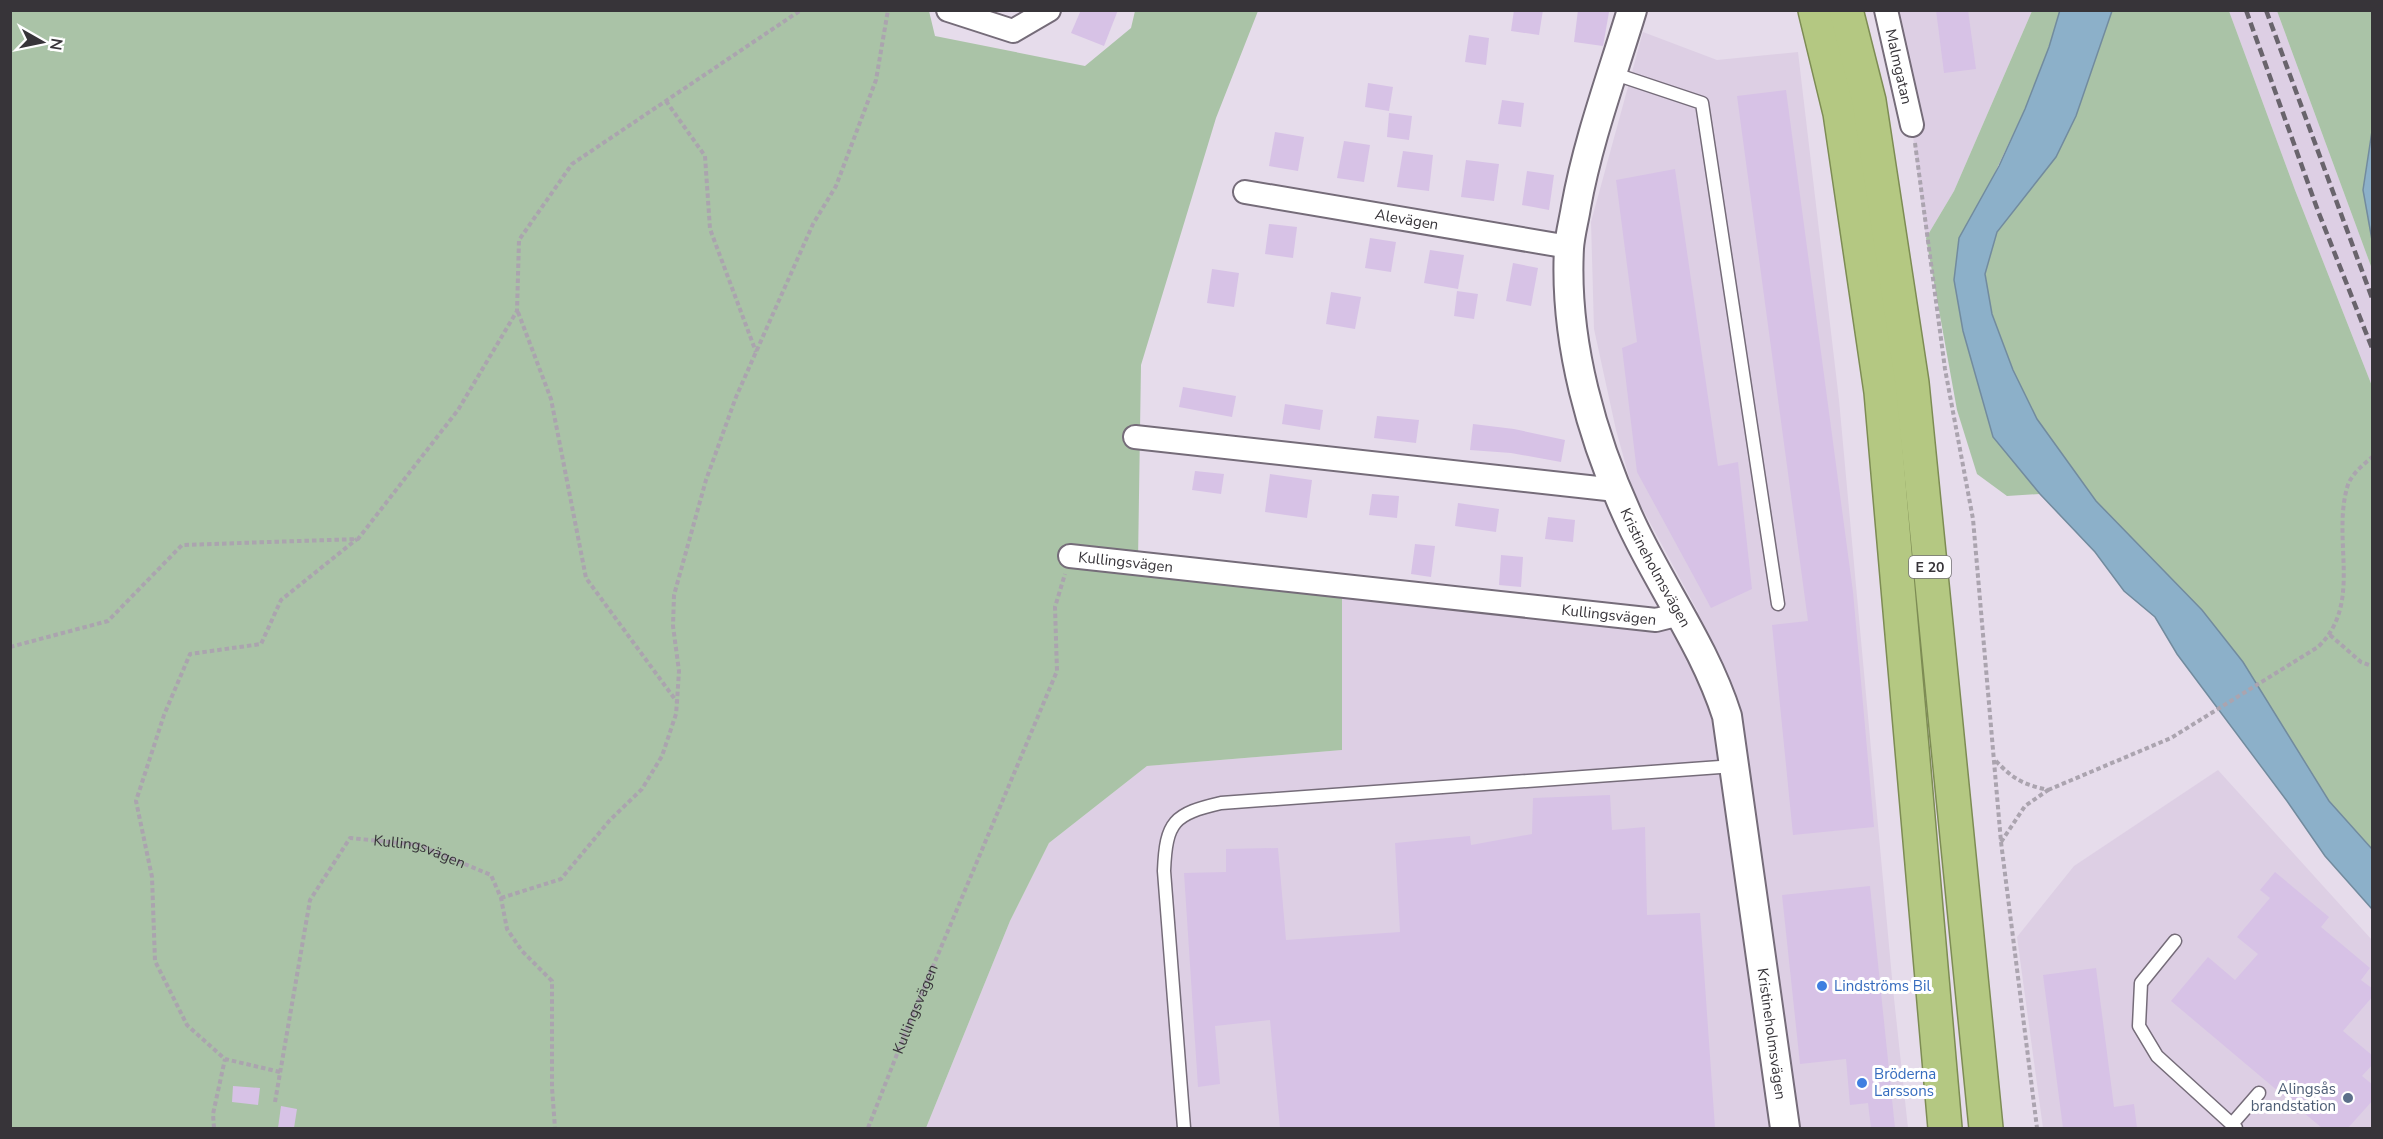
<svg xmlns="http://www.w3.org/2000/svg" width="2383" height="1139" viewBox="0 0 2383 1139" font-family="'Nunito Sans',sans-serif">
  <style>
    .built { fill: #ddcfe4 }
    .green { fill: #aac3a7 }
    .water { fill: #8cb0c9; stroke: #728b9e; stroke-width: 1.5 }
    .building { fill: #d7c2e6 }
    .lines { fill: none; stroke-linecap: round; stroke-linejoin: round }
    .service-casing { stroke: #756c79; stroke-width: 15 }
    .minor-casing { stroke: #756c79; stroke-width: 26 }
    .tertiary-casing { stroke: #756c79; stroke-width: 32 }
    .trunk-casing { stroke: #7d8c54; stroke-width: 36 }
    .path { stroke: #aba4af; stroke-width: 4; stroke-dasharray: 4.5 3; stroke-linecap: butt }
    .service { stroke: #fff; stroke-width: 12 }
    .minor { stroke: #fff; stroke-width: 22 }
    .tertiary { stroke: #fff; stroke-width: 28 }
    .trunk { stroke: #b4c882; stroke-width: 33 }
    .rail { stroke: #69646c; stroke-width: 4.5; stroke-dasharray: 9 4.5; stroke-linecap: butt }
    .shop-dot { fill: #3f7fe0; stroke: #fff; stroke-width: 2 }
    .service-dot { fill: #5c6f8a; stroke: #fff; stroke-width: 2 }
    .labels { text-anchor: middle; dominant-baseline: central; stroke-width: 6; stroke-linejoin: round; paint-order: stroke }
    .shield { fill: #fff; stroke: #737174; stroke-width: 1.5 }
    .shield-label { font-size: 14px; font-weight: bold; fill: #373439 }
    .street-label { font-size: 15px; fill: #373439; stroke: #fff }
    .shop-label { font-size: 15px; fill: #366cbe; stroke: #fff; text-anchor: start }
    .service-label { font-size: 15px; fill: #4e5e75; stroke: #fff; text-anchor: end }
  </style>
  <rect width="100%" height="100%" fill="#e6dceb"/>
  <g class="built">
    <polygon points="1897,11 2032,11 1954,191 1926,238"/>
    <polygon points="2229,11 2277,11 2372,269 2372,386 2295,190"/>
    <polygon points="1643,32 1717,60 1798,52 1839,400 1893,989 1908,1128 926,1128 1010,921 1049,843 1147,766 1342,750 1342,592 1646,622 1698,612 1633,491 1616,430 1594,329 1591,222"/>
    <polygon points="2218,770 2372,940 2372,1128 2043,1128 2017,937 2074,866"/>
  </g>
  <g class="green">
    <polygon points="10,11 929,11 935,36 1085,66 1131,28 1135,11 1258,11 1216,118 1141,365 1138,561 1342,592 1342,750 1147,766 1049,843 1010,921 926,1128 11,1128"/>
    <polygon points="2032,11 2060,11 2049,47 2025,109 1982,200 1954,280 1963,331 1993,437 2040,494 2007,496 1977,474 1957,410 1926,238 1954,191"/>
    <polygon points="2112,11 2229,11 2295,190 2372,386 2372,849 2329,801 2243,662 2202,610 2096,501 2037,419 2013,370 1992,314 1985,274 1997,232 2024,197 2076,116"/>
    <polygon points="2277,11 2372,11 2372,131 2363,190 2372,240 2372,269"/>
  </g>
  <g class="water">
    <polygon points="2060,10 2112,11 2076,116 2056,157 1997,232 1985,274 1992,314 2013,370 2037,419 2096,501 2202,610 2243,662 2329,801 2372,849 2372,909 2325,856 2287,801 2177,654 2155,617 2124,591 2095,552 2040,494 1993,437 1963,331 1954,280 1959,238 1999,166 2025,109 2049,47"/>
    <polygon points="2372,131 2372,240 2363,190"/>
  </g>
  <g class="building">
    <polygon points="1081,10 1118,10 1104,46 1071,33"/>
    <polygon points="1514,10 1543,10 1539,35 1511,31"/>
    <polygon points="1578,10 1609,12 1603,46 1574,42"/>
    <polygon points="1936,10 1968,10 1976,69 1944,73"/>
    <polygon points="1469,35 1489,38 1486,65 1465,62"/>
    <polygon points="1368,83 1393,87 1389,111 1365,107"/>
    <polygon points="1786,90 1853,592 1874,827 1793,835 1772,625 1808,621 1737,96"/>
    <polygon points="1502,100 1524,103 1521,127 1498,124"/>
    <polygon points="1389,113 1412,116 1409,140 1387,137"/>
    <polygon points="1275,132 1304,137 1298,171 1269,166"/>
    <polygon points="1344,141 1370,145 1364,182 1337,178"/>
    <polygon points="1403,151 1433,155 1429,191 1397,187"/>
    <polygon points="1466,160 1499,164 1494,201 1461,197"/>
    <polygon points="1675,169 1718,466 1738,462 1752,589 1711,608 1637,472 1622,348 1637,342 1616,180"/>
    <polygon points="1527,171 1554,175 1549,210 1522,205"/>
    <polygon points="1269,224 1297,227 1293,258 1265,254"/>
    <polygon points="1370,238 1396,242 1391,272 1365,268"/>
    <polygon points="1430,250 1464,255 1458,289 1424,283"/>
    <polygon points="1513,263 1538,268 1531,306 1506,301"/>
    <polygon points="1212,269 1239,273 1234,307 1207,303"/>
    <polygon points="1457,291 1478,294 1474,319 1454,316"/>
    <polygon points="1331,292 1361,297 1355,329 1326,324"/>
    <polygon points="1183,387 1236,396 1232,417 1179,407"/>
    <polygon points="1285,404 1323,410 1320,430 1282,424"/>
    <polygon points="1377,416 1419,420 1416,443 1374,438"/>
    <polygon points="1473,424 1514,429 1565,440 1561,462 1511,453 1470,450"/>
    <polygon points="1195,471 1224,474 1221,494 1192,490"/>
    <polygon points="1270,474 1312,480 1307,518 1265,512"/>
    <polygon points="1372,494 1399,496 1397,518 1369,515"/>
    <polygon points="1458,503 1499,509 1496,532 1455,526"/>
    <polygon points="1548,517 1575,520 1573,542 1545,539"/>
    <polygon points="1415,544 1435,546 1431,577 1411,574"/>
    <polygon points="1501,555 1523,557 1521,587 1499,585"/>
    <polygon points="1610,795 1612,830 1645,827 1647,915 1700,913 1715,1128 1280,1128 1270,1020 1215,1026 1220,1084 1198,1087 1184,873 1226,872 1226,849 1278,848 1286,940 1400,932 1395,843 1470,836 1471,845 1532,834 1533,798"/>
    <polygon points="2275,872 2329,917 2321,927 2370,968 2361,980 2373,989 2373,996 2343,1031 2373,1056 2373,1064 2362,1076 2373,1085 2373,1100 2348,1128 2322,1128 2171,1001 2208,957 2235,980 2258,954 2237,937 2270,898 2260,890"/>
    <polygon points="1870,886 1895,1128 1871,1128 1868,1103 1850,1105 1846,1059 1800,1064 1782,895"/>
    <polygon points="2096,968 2114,1107 2134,1104 2137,1128 2063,1128 2043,975"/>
    <polygon points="233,1086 260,1088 258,1105 232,1102"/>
    <polygon points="281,1106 297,1109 294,1128 278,1128"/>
  </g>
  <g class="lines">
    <defs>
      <g id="service">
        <polyline points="1612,73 1702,103 1778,604"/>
        <polyline points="2175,941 2141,983 2139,1026 2157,1056 2236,1128"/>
        <polyline points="2232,1124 2259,1093"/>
        <path d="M 1184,1128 L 1164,871 C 1166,821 1174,814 1221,803 L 1734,766"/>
      </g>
      <g id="minor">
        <polyline points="948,10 1013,31 1049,10"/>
        <path id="s3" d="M 1886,10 L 1912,125"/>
        <path id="s4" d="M 1245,192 L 1569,247"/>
        <polyline points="1135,437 1616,490"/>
        <path id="s5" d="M 1070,556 L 1656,620 L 1680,614"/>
      </g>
      <g id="tertiary">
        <path id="s6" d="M 1632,10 C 1612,76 1588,140 1576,207 C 1574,220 1570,234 1569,248 C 1564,342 1592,440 1632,525 C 1662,589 1705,647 1727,716 L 1785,1128"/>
      </g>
      <g id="trunk">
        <polyline points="1815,10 1840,113 1881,392 1945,1128"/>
        <polyline points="1846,10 1869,101 1912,383 1986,1128"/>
      </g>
    </defs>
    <use href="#service" class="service-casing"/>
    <use href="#minor" class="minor-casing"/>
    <use href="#tertiary" class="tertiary-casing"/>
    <use href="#trunk" class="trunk-casing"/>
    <g class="path">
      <polyline points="666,101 705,156 710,229 756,352"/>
      <path d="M 1915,143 L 1945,369 L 1973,519 L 2001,842 L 2025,806 L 2048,790 C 2022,784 2013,779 1995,760"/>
      <polyline points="518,312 551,399 586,578 677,702"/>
      <polyline points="2330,635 2361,662 2372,666"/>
      <polyline points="10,647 108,621 182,545 358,539 458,410 517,311 519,240 572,164 801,10"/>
      <path d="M 2048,790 L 2171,738 L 2318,647 C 2363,604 2332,542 2347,488 C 2350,475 2363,465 2372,457"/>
      <polyline points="2001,842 2037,1128"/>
      <polyline points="501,898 561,879 610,820 642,789 662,756 676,714 677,702 679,671 673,626 674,595 706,480 736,397 756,352 813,224 836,186 876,80 888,10"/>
      <polyline points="280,1072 225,1059 187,1025 155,961 152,877 136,801 164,715 190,654 261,644 281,600 357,539"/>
      <path id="s1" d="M 275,1102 L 310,900 L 350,838 L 419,845 L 491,875 L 501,898 L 507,929 L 522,951 L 552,981 L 552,1088 L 555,1128"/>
      <polyline points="214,1128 213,1114 225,1059"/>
      <path id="s2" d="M 868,1128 L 908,1026 L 1057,671 L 1055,607 L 1065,574"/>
    </g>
    <use href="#service" class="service"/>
    <use href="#minor" class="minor"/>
    <use href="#tertiary" class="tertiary"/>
    <use href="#trunk" class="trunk"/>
    <g class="rail">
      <polyline points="2246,10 2318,211 2372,348"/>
      <polyline points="2266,10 2372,298"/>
    </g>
  </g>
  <g class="shop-dot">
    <circle cx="1822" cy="986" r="6"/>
    <circle cx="1862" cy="1083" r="6"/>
  </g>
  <circle class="service-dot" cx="2348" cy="1098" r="6"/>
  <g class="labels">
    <rect class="shield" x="1909" y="556" width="42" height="22" rx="4.5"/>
    <g class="shield-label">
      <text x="1930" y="567">E 20</text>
    </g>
    <g class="street-label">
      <text stroke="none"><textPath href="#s3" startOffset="58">Malmgatan</textPath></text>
      <text stroke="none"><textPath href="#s4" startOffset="164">Alevägen</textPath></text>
      <text stroke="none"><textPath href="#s5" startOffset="56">Kullingsvägen</textPath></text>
      <text stroke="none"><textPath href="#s6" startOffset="582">Kristineholmsvägen</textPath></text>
      <text stroke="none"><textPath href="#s5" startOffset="542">Kullingsvägen</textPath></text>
      <text stroke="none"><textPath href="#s1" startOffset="350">Kullingsvägen</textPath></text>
      <text stroke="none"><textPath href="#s2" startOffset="128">Kullingsvägen</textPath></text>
      <text stroke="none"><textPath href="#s6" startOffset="1068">Kristineholmsvägen</textPath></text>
    </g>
    <g class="shop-label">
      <text x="1834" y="986">Lindströms Bil</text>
      <text x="1874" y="1074">Bröderna<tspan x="1874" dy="17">Larssons</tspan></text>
    </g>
    <g class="service-label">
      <text x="2336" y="1089">Alingsås<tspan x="2336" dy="17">brandstation</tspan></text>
    </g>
  </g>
  <rect width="2383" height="1139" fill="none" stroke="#373439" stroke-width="24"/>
  <g transform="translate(42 42) rotate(99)" stroke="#ffffff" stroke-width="4.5" paint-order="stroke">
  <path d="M0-4.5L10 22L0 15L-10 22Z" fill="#373439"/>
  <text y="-9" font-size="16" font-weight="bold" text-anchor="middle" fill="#373439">N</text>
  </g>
</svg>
